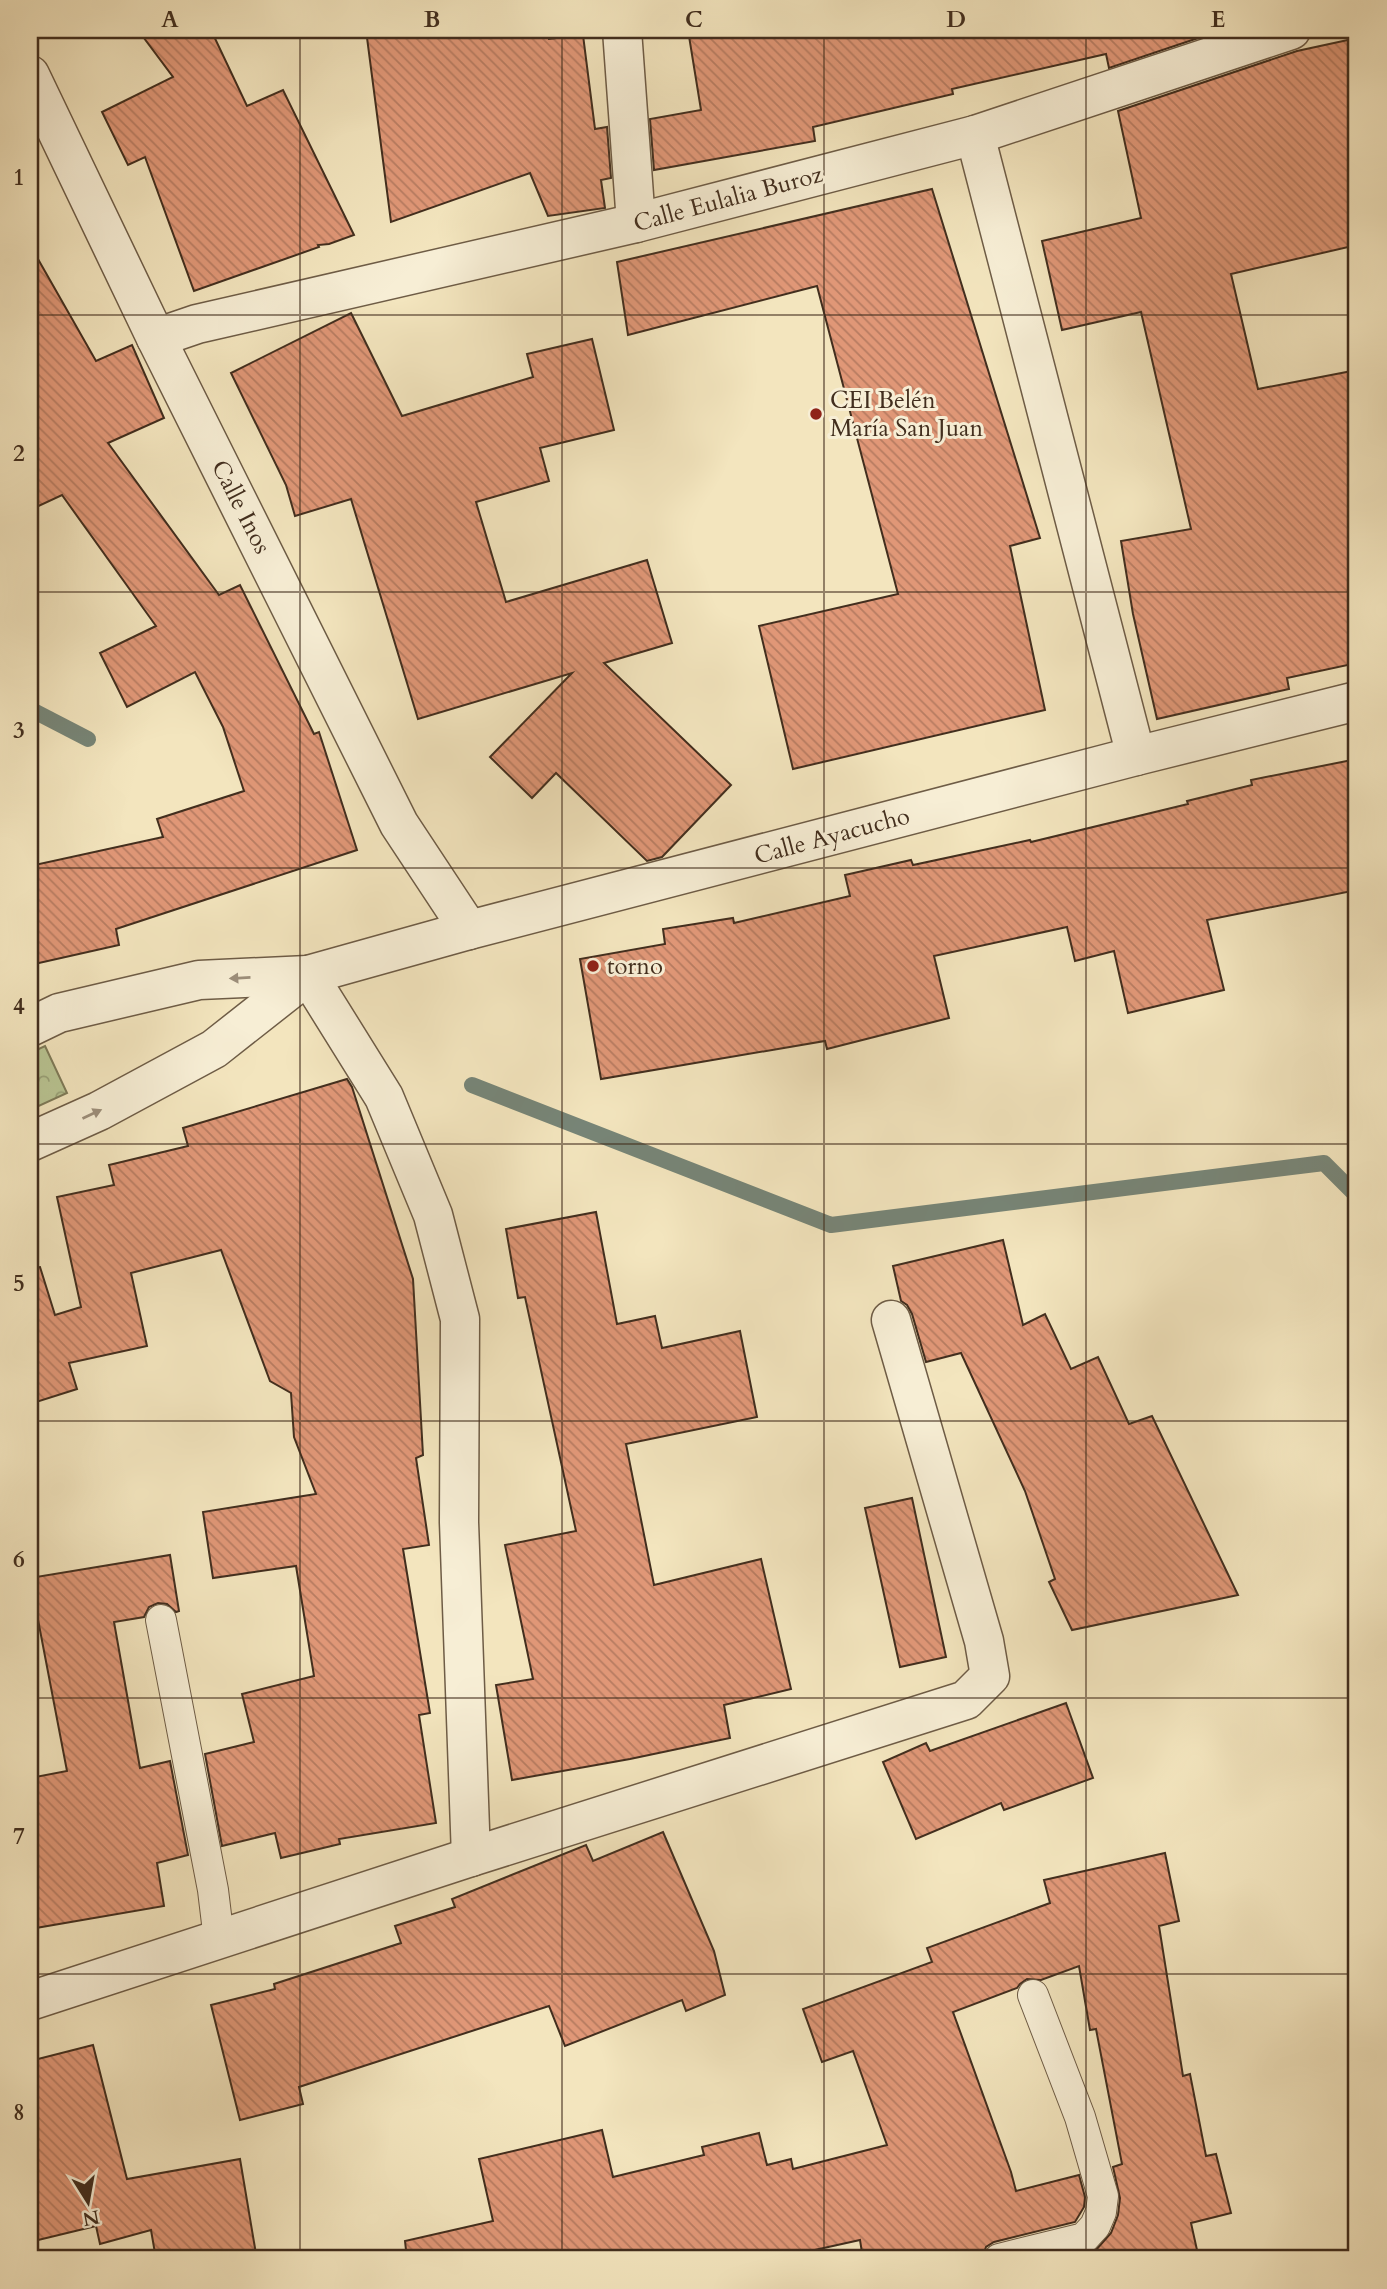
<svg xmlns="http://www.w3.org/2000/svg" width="1387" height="2289" viewBox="0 0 1387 2289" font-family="Cardo,serif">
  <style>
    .forest { fill: url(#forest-crowns); stroke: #7e7a58; stroke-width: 2 }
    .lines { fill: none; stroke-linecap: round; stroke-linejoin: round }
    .stream { stroke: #778577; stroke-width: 16 }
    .building { fill: url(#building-back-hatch); stroke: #422e1e; stroke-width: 2 }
    .service-casing { stroke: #6e5c46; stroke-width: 32 }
    .minor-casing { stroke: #6e5c46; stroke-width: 41 }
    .service { stroke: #f7eed5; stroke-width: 30 }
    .minor { stroke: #f7eed5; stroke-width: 38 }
    .oneway { fill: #9c8e7a }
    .grid { fill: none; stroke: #422e1e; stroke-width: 2; stroke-opacity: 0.55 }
    .poi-dot { fill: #8f2418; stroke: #f7eed5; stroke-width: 2.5 }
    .labels { text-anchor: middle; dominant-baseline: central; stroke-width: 6; stroke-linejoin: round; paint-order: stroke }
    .street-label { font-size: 24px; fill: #422e1e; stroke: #f7eed5 }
    .poi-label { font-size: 24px; fill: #422e1e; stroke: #f7eed5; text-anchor: start }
    .neatline { fill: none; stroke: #422e1e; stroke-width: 2.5 }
    .grid-label { font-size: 23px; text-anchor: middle; font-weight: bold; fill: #422e1e }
  </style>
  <defs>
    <pattern id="forest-crowns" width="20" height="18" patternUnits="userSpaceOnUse" patternTransform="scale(1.75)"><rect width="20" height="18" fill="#b9c593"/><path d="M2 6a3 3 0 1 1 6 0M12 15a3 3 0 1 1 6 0" fill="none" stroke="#98a077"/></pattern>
    <pattern id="building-back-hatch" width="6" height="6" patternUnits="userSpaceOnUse" patternTransform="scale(1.75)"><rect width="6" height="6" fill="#e09777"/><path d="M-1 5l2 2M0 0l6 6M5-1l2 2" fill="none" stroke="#b77c61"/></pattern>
  </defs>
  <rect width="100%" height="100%" fill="#f3e5be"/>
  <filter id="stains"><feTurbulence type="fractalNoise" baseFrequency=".00286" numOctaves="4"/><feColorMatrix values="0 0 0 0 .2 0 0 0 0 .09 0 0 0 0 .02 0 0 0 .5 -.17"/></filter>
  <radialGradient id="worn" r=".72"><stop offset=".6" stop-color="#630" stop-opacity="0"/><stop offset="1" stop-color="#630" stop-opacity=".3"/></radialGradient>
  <polygon class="forest" points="45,1046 67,1093 30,1110 30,1053"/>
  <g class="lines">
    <g class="stream">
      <polyline points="30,709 88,739"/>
      <polyline points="472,1085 831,1225 1324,1163 1357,1196"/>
    </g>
  </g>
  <g class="building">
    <polygon points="138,30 211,30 247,106 283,90 354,235 329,244 318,245 319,247 194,291 145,157 128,165 102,112 173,77"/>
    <polygon points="366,30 548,30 549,39 583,35 595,129 607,127 611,178 601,180 605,208 548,216 530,173 391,222"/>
    <polygon points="688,30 1222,30 1109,68 1106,54 952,89 953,94 813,127 815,141 654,170 650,119 701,110"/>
    <polygon points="1357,38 1357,245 1231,274 1258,389 1357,370 1357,663 1287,678 1289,689 1157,719 1133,614 1121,541 1191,529 1141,312 1062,330 1042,241 1141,218 1118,111 1297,51"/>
    <polygon points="932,189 1040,538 1010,546 1045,710 793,769 759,626 898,594 817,286 628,335 617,262"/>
    <polygon points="30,245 96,361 132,345 164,418 108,443 219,595 240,585 314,734 319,732 357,850 116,929 119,945 30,965 30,866 163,837 157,819 244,791 223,727 195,672 127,707 100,653 156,626 62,495 30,510"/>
    <polygon points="351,313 402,416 533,377 527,354 592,339 614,430 540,448 549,481 476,502 506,602 647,560 672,643 604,663 731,785 662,857 647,861 556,773 532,798 490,757 572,673 418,719 351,499 295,516 286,485 231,373"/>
    <polygon points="1357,759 1357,890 1207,920 1224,990 1128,1013 1114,951 1075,961 1067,927 934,956 949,1018 827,1049 825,1041 601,1079 580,959 665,944 663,929 733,918 734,923 850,896 845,875 911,860 913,865 1030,840 1031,842 1188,804 1187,801 1252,785 1251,780"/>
    <polygon points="347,1079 352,1087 413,1279 423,1455 416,1458 429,1545 403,1549 430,1713 419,1715 436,1823 339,1839 340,1844 281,1858 275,1833 222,1846 205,1754 254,1742 242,1694 314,1676 296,1566 213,1578 203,1512 316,1494 294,1437 291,1393 270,1381 221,1250 131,1273 147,1346 69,1363 77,1389 30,1404 30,1268 40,1267 55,1315 81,1307 57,1197 114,1185 109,1165 188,1146 183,1128"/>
    <polygon points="596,1212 617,1324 655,1316 662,1348 740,1331 757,1417 626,1444 654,1585 761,1559 791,1689 724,1705 730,1738 630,1759 512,1780 496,1685 533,1679 505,1545 576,1531 525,1297 518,1298 506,1229"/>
    <polygon points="1003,1240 1023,1325 1045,1314 1071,1369 1098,1357 1129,1424 1152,1416 1238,1595 1072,1630 1049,1582 1055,1579 1025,1491 961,1353 926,1362 912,1314 907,1305 901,1301 893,1266"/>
    <polygon points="912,1498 946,1657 900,1667 865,1508"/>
    <polygon points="170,1555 179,1611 176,1612 167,1604 158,1603 149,1607 144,1617 114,1622 140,1768 170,1761 188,1855 157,1863 164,1906 30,1929 30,1778 67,1771 30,1578"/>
    <polygon points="1066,1703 1093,1778 1004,1810 1001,1803 916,1839 883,1762 926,1743 930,1751"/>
    <polygon points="663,1832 714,1951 725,1995 686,2011 682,2000 565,2046 549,2006 299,2087 303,2104 240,2120 211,2005 275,1989 274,1984 401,1943 395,1926 455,1907 452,1899 586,1845 593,1861"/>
    <polygon points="1165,1853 1179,1921 1159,1926 1183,2076 1190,2074 1206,2156 1216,2154 1231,2213 1191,2223 1199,2259 1071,2259 1088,2255 1096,2250 1111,2233 1118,2215 1120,2198 1113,2167 1122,2164 1096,2029 1090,2030 1079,1966 1041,1980 1027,1979 1020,1984 1017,1988 953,2012 1011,2172 1016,2191 1079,2175 1085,2197 1084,2207 1075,2222 994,2242 986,2247 982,2259 863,2259 860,2240 774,2259 407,2259 405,2241 493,2221 479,2159 602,2130 613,2177 704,2155 702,2147 759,2133 767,2165 791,2159 793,2169 887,2145 853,2051 822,2062 803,2009 932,1962 927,1948 1050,1903 1044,1880"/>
    <polygon points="93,2045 127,2179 240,2159 256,2254 226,2259 156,2259 151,2230 100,2244 96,2226 30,2242 30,2061"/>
  </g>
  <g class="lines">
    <defs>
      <g id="service">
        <polyline points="161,1620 213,1890 219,1940"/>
        <polyline points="999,2259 1084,2238 1095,2226 1101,2212 1103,2196 1080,2117 1033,1995"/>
      </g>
      <g id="minor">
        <polyline points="622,30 636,223"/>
        <polyline points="30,75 156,338 399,824 469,930"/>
        <polyline points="975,135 1136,756"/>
        <polyline points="156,338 197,324 636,223 975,135 1291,30"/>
        <polyline points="308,975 384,1097 433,1215 460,1319 459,1522 471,1857"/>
        <polyline points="30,1027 59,1013 199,980 308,975 469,930 1136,756 1357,701"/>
        <polyline points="30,1142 99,1111 214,1049 308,975"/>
        <polyline points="30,2001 471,1857 966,1700 990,1676 984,1641 891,1320"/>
      </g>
    </defs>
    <use href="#service" class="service-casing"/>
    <use href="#minor" class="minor-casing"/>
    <use href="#service" class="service"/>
    <use href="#minor" class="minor"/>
  </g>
  <defs><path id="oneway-solid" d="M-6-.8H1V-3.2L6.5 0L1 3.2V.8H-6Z" transform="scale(1.75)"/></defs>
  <g class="oneway">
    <use href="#oneway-solid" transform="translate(240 978) rotate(177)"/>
    <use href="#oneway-solid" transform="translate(92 1114) rotate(-25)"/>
  </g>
  <path class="grid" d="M 300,30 L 300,2259M 562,30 L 562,2259M 824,30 L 824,2259M 1086,30 L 1086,2259M 30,315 L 1357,315M 30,592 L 1357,592M 30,868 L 1357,868M 30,1144 L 1357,1144M 30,1421 L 1357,1421M 30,1698 L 1357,1698M 30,1974 L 1357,1974"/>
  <g class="poi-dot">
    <circle cx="816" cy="414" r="7"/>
    <circle cx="593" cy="966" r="7"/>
  </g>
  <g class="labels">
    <g class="street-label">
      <text transform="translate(728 199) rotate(-15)">Calle Eulalia Buroz</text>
      <text transform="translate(241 507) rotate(63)">Calle Inos</text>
      <text transform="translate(832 836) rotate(-15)">Calle Ayacucho</text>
    </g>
    <g class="poi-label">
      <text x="830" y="400">CEI Belén<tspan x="830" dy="28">María San Juan</tspan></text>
      <text x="607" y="966">torno</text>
    </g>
  </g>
  <rect width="1387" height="2289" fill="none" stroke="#f3e5be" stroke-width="77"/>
  <g transform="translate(88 2202) rotate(169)" stroke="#f7eed5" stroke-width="5" paint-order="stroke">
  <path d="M0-5L12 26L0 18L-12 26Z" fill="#422e1e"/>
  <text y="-10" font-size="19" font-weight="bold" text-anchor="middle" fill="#422e1e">N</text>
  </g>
  <rect x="38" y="38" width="1310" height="2212" class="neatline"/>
  <g class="grid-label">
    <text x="170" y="27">A</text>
    <text x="432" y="27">B</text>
    <text x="694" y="27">C</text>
    <text x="956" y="27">D</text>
    <text x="1218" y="27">E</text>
    <text x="19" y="185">1</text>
    <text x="19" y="461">2</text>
    <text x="19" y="738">3</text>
    <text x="19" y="1014">4</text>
    <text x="19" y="1291">5</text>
    <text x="19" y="1567">6</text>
    <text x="19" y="1844">7</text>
    <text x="19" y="2120">8</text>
  </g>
  <rect width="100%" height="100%" filter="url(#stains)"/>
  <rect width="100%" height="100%" fill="url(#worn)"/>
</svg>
